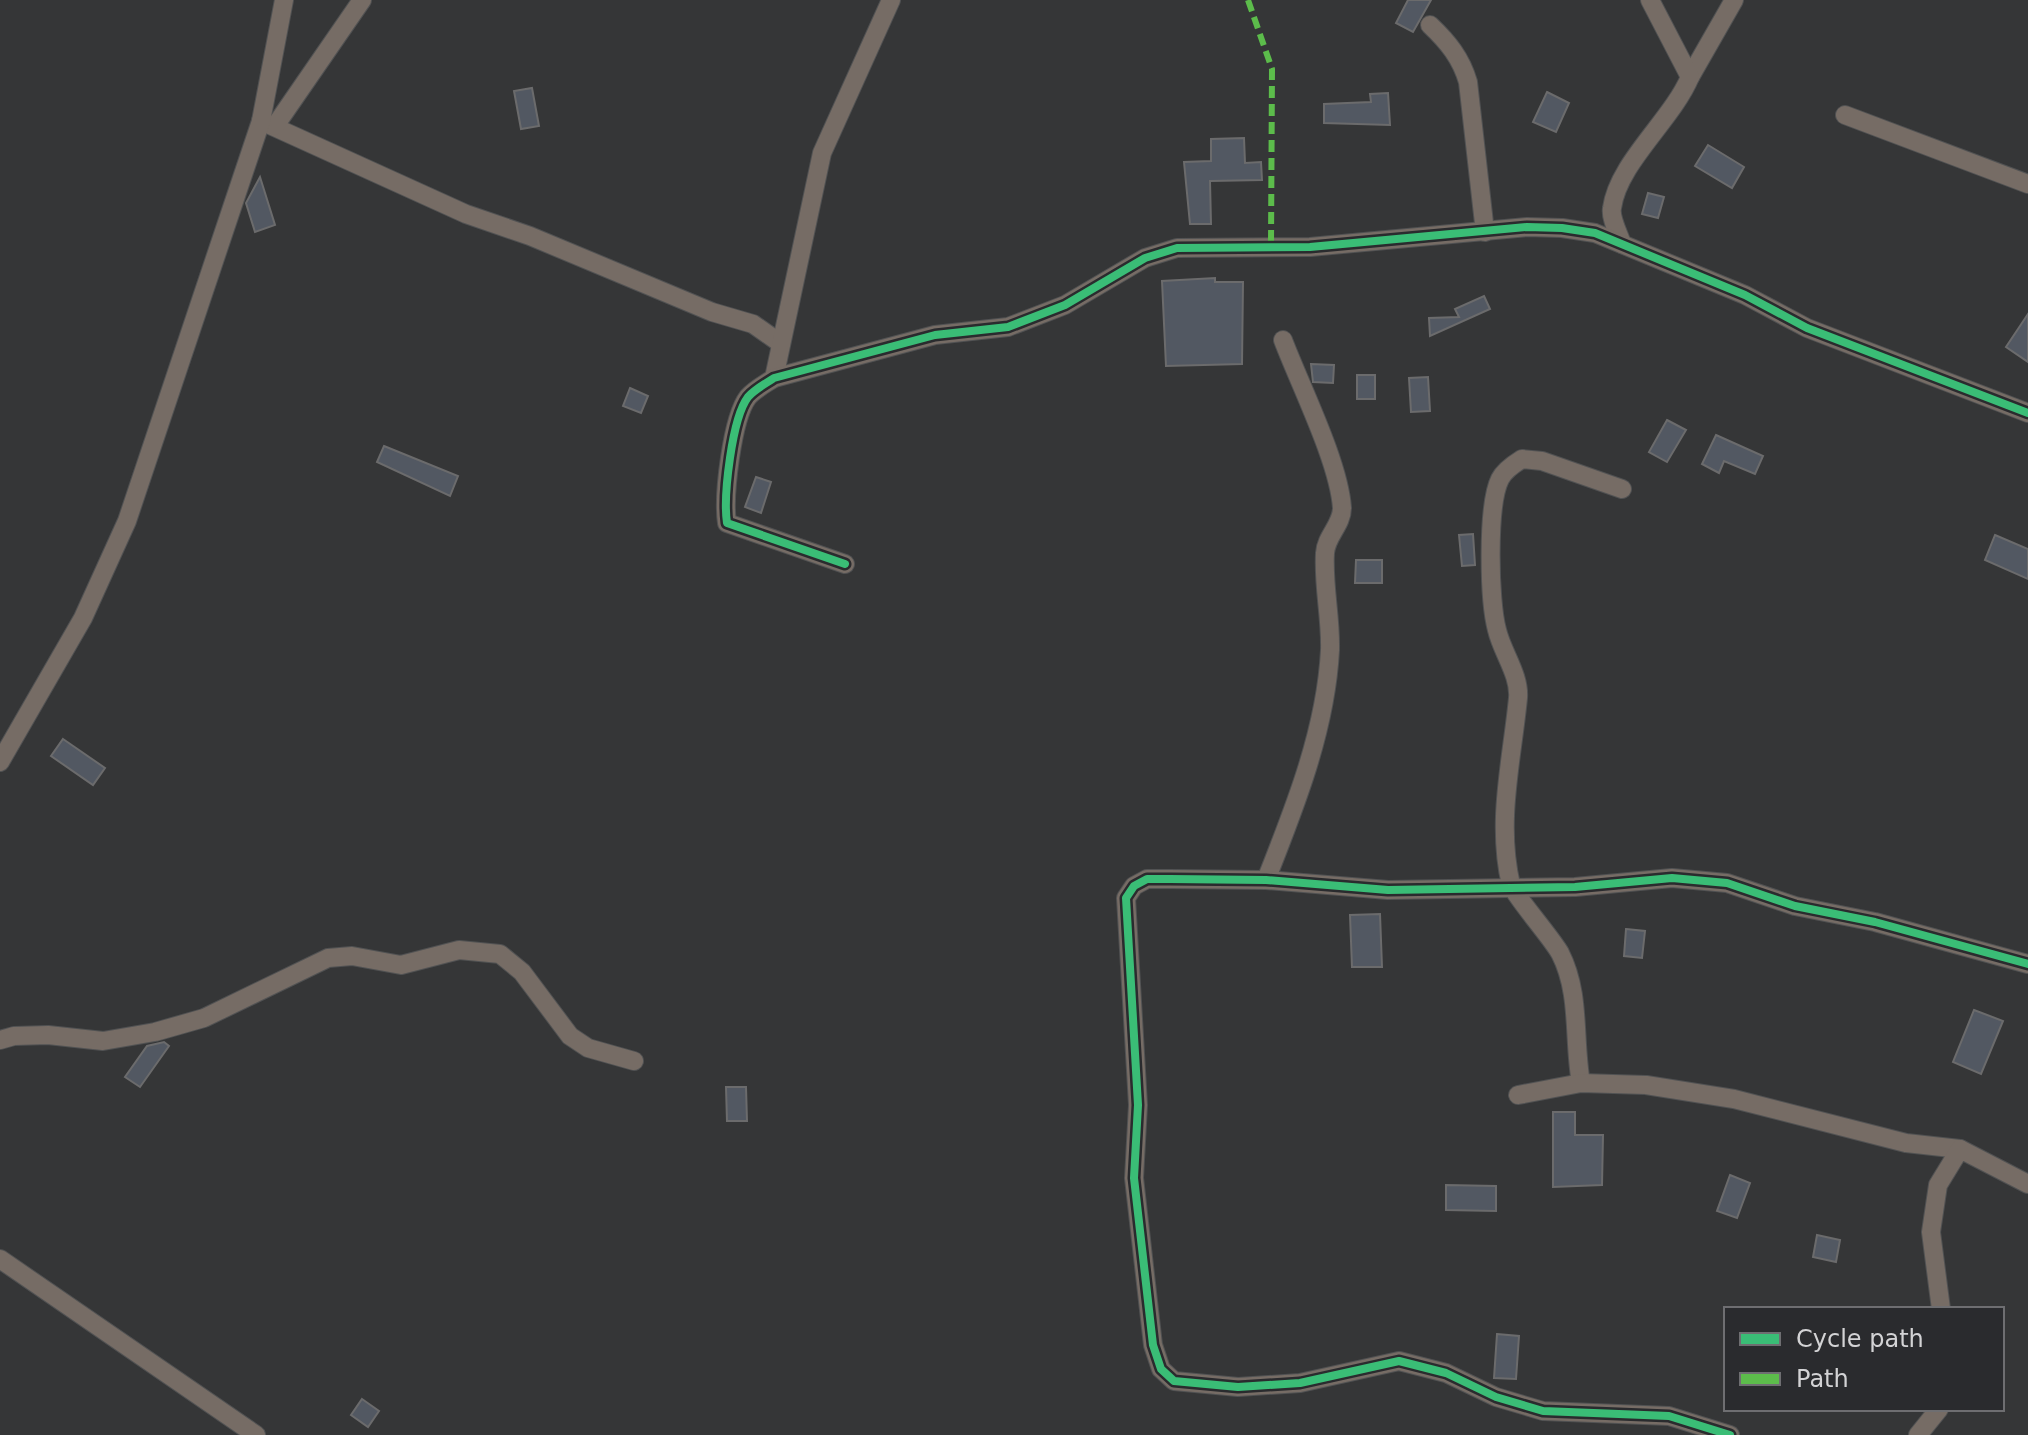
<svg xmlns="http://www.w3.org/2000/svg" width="2028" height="1435" viewBox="0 0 2028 1435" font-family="'DejaVu Sans',sans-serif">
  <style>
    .building { fill: #525862; stroke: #6b6b6c; stroke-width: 2 }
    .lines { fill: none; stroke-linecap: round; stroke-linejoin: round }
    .minor-casing { stroke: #515253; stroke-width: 20 }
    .minor { stroke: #766c65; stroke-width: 18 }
    .quiet { stroke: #5cbc4b; stroke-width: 6; stroke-dasharray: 12 6; stroke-linecap: butt }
    .cycleway-casing { stroke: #2a2b2e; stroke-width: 13 }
    .cycleway { stroke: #3abd76; stroke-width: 8 }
  </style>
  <rect width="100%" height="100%" fill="#353637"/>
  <g class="building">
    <polygon points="1408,0 1431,0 1413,32 1396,23"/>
    <polygon points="532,88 539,126 521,129 514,91"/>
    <polygon points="1547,92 1569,103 1556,132 1533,122"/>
    <polygon points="1388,93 1390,125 1324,123 1324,104 1371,102 1370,94"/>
    <polygon points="1244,138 1245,163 1261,162 1262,180 1210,181 1211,224 1190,224 1184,162 1211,161 1211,139"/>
    <polygon points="1708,145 1744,167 1732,188 1695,166"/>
    <polygon points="260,177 275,225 255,232 246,203"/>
    <polygon points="1648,193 1664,197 1658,218 1642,214"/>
    <polygon points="1215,278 1215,282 1243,282 1242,364 1166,366 1162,281"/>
    <polygon points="1484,296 1490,309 1430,336 1429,318 1459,317 1455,309"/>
    <polygon points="2028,314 2028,362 2006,347"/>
    <polygon points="1311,364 1334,365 1333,383 1313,382"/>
    <rect x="1357" y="375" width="18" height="24"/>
    <polygon points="1428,377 1430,411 1411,412 1409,378"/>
    <polygon points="630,388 648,396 641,413 623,406"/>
    <polygon points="1667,420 1686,430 1667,462 1649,452"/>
    <polygon points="1716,435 1763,456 1755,474 1724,461 1719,473 1702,464"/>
    <polygon points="384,446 458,476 450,496 377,462"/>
    <polygon points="756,477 771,482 761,513 745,507"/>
    <polygon points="1473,534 1475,565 1462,566 1459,535"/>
    <polygon points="1995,535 2028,549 2028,579 1985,560"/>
    <polygon points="1356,560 1382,560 1382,583 1355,583"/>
    <polygon points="63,739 105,768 93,785 51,756"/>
    <polygon points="1380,914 1382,967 1352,967 1350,915"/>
    <polygon points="1626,929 1645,931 1642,958 1624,956"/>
    <polygon points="1974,1010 2003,1021 1981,1074 1953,1062"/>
    <polygon points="164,1042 169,1046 140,1087 125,1077 147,1046"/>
    <polygon points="726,1087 746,1087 747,1121 727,1121"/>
    <polygon points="1553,1112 1575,1112 1575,1135 1603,1135 1602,1185 1553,1187"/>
    <polygon points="1730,1175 1750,1183 1737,1218 1717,1211"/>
    <polygon points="1446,1185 1496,1186 1496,1211 1446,1210"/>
    <polygon points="1817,1235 1840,1240 1836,1262 1813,1257"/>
    <polygon points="1497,1334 1519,1336 1516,1379 1494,1378"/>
    <polygon points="362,1399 379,1411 368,1427 351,1415"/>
  </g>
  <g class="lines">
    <defs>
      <g id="minor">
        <path d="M 1430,25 C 1448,42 1461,58 1468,82 L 1485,232"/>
        <polyline points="1690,77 1734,0"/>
        <polyline points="1845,115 2028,184"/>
        <polyline points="261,121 466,214 530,236 712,312 753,324 780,343"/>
        <polyline points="275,126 362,0"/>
        <path d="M 1622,244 C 1619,234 1610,218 1612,208 C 1618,163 1672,120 1690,77 L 1650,0"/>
        <polyline points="774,378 822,153 891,0"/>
        <path d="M 845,564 L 727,523 C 723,496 732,418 748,397 C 755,389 765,384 774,378 L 935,335 L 1008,327 L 1065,305 L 1145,258 L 1177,248 L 1310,247 L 1527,227 L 1562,228 L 1595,233 L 1745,295 L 1807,328 L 2028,413"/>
        <polyline points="0,762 83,618 127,521 261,121 284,0"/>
        <path d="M 1266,880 C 1295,807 1326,729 1330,650 C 1331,617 1323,586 1325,553 C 1326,536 1342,525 1342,508 C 1339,462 1300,385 1283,340"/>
        <polyline points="0,1040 14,1036 48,1035 103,1041 155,1032 204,1018 328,958 352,956 401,965 459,950 500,954 522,972 570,1036 588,1048 634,1061"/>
        <path d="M 1581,1083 C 1573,1039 1581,994 1560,953 C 1551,937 1514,895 1511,885 C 1496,822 1512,760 1518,698 C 1520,675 1502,652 1497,630 C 1489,601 1487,505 1500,479 C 1504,471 1514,464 1522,459 L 1542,461 L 1622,489"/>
        <polyline points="1518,1095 1581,1083 1646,1085 1734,1099 1906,1143 1960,1149"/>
        <polyline points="0,1259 256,1435"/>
        <polyline points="1941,1309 1931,1232 1938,1185 1960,1149 2028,1184"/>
        <polyline points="1730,1435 1669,1416 1543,1411 1496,1397 1446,1373 1399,1361 1300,1383 1238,1387 1174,1381 1161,1369 1153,1345 1134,1178 1138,1105 1126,898 1134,886 1147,879 1170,879 1266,880 1388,890 1575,887 1672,878 1727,883 1795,906 1875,922 2028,964"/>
        <polyline points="1918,1435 1939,1409"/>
      </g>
    </defs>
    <use href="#minor" class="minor-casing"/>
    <use href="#minor" class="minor"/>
    <polyline class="quiet" points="1248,0 1272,69 1271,246"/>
    <defs>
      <g id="cycleway">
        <path d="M 845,564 L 727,523 C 723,496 732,418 748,397 C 755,389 765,384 774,378 L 935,335 L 1008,327 L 1065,305 L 1145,258 L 1177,248 L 1310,247 L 1527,227 L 1562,228 L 1595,233 L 1745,295 L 1807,328 L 2028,413"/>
        <polyline points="1730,1435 1669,1416 1543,1411 1496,1397 1446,1373 1399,1361 1300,1383 1238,1387 1174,1381 1161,1369 1153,1345 1134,1178 1138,1105 1126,898 1134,886 1147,879 1170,879 1266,880 1388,890 1575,887 1672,878 1727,883 1795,906 1875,922 2028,964"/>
      </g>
    </defs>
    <use href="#cycleway" class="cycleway-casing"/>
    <use href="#cycleway" class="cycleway"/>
  </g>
  <rect x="1724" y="1307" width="280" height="104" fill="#2a2b2e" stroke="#6e6e71" stroke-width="2"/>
  <rect x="1740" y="1333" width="40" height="12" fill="#3abd76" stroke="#6e6e71" stroke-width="2"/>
  <text x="1796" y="1347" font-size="24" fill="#d3d3d5">Cycle path</text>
  <rect x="1740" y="1373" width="40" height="12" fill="#5cbc4b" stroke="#6e6e71" stroke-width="2"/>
  <text x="1796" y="1387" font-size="24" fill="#d3d3d5">Path</text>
</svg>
